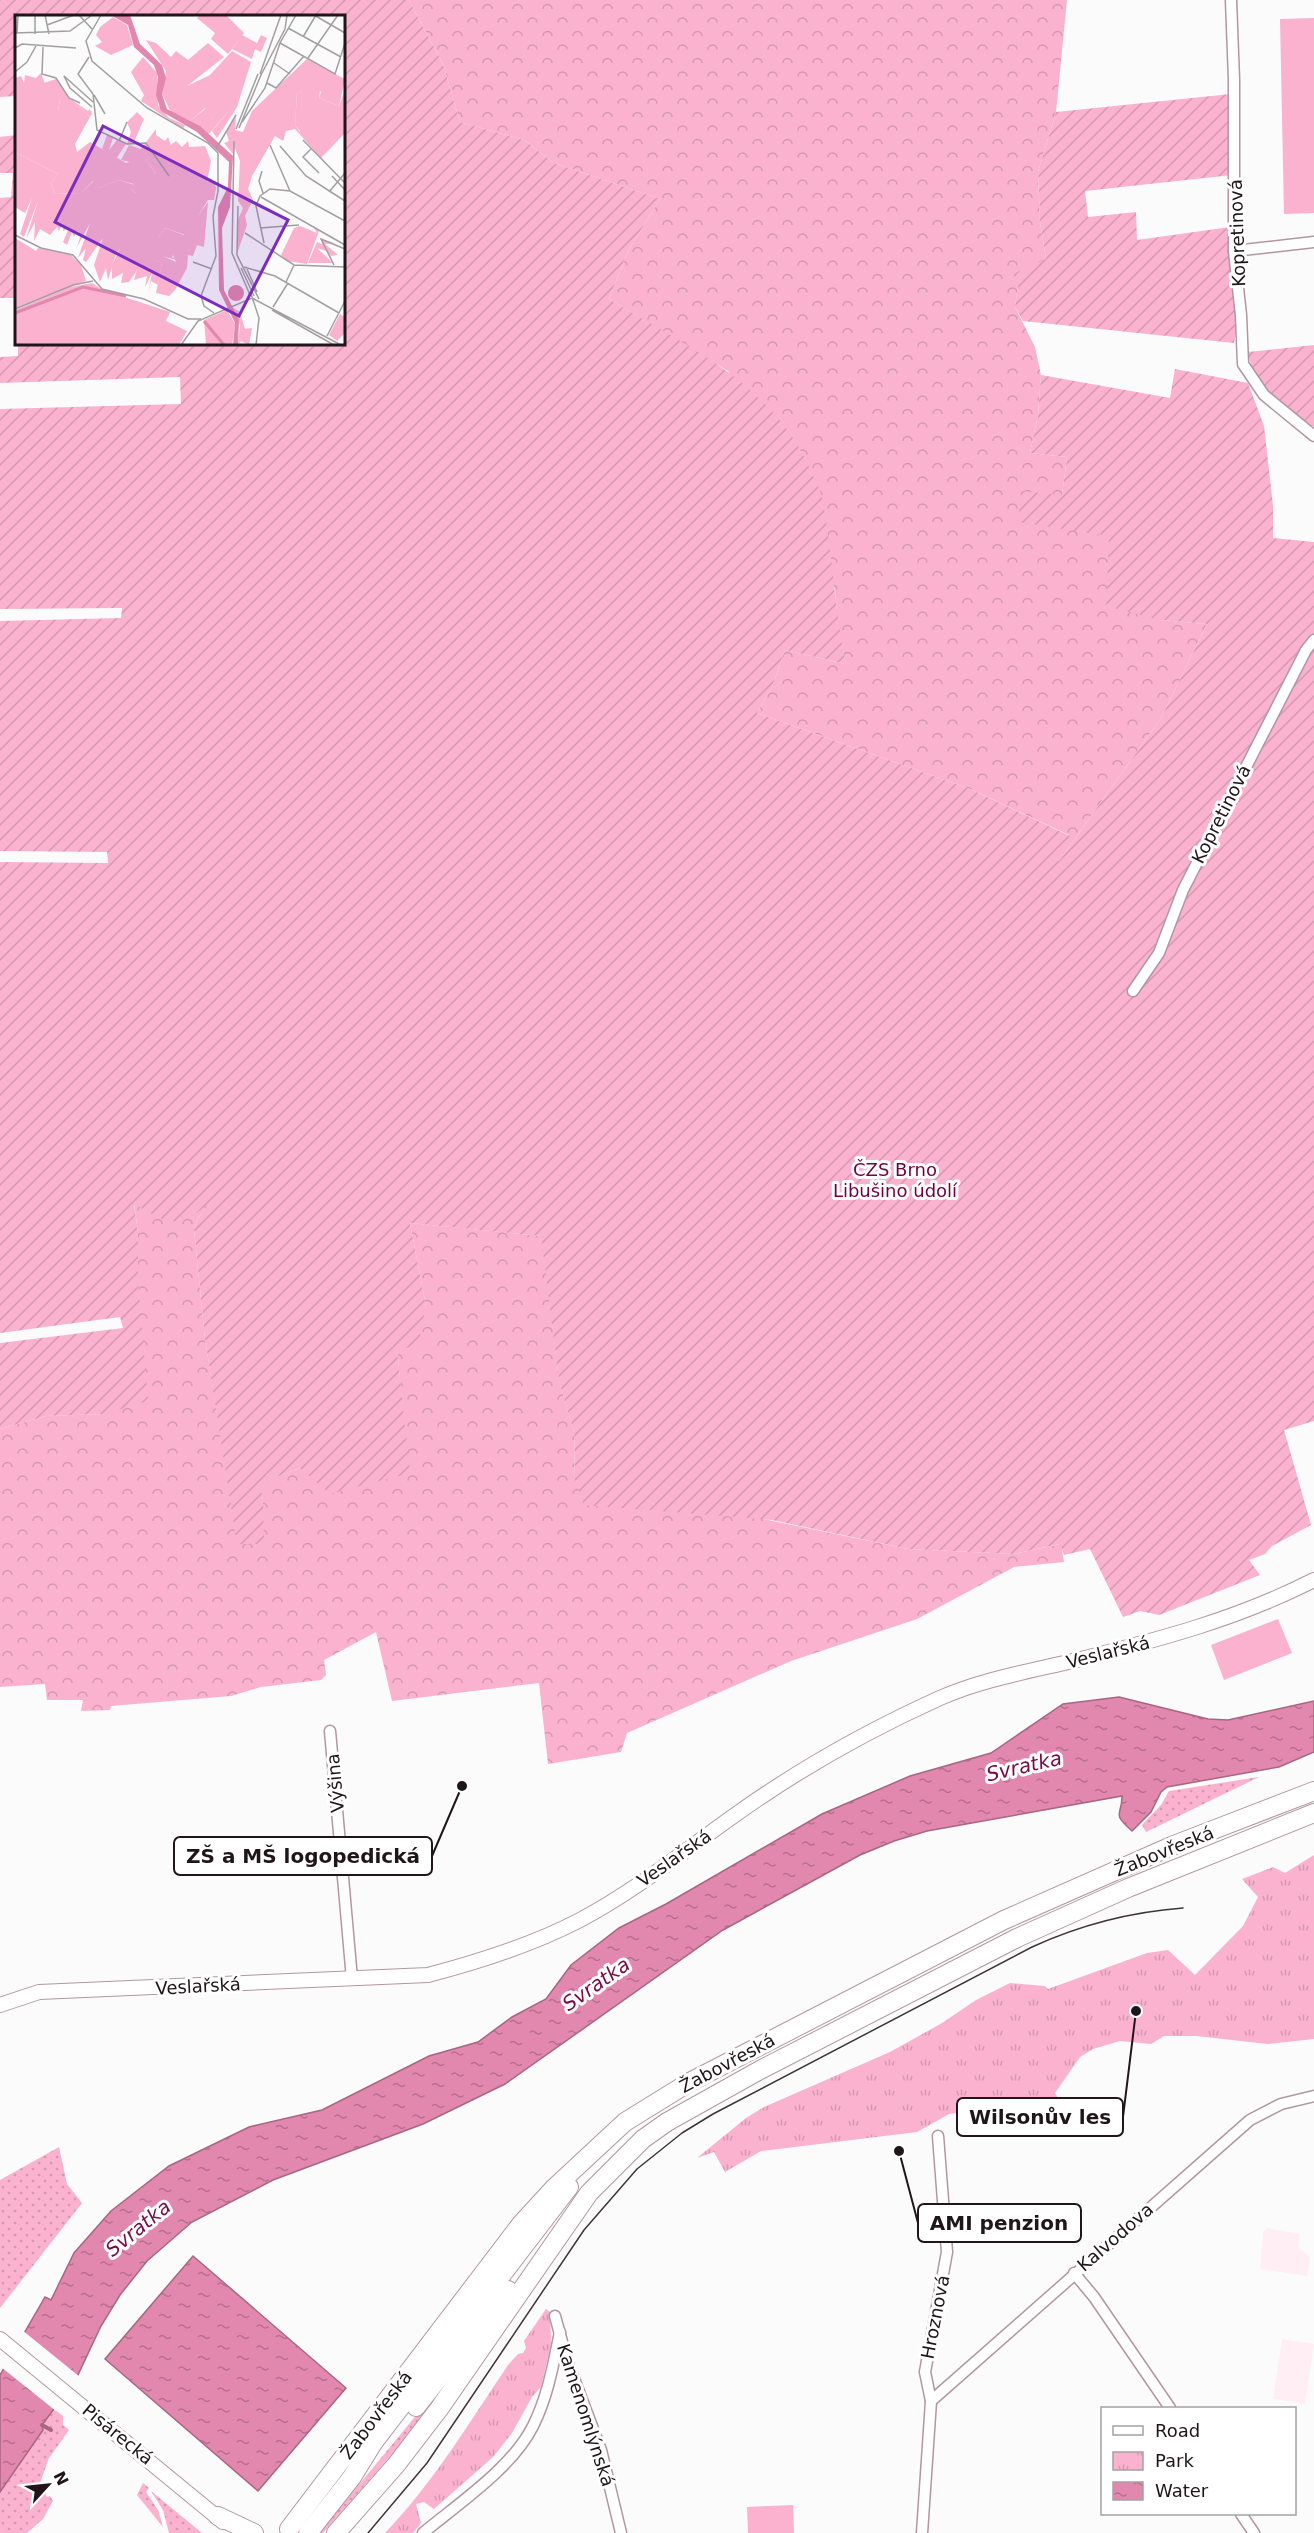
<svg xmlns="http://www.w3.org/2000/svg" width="1314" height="2533" viewBox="0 0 1314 2533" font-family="'DejaVu Sans',sans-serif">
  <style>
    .built { fill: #ffeff5 }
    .grass { fill: url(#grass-dots) }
    .forest { fill: url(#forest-crowns) }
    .park { fill: url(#park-tufts) }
    .garden { fill: url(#garden-furrows) }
    .pitch { fill: #fab2ce }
    .water { fill: url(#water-ripples); stroke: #a86681; stroke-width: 1.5 }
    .pier { fill: #fbfbfb }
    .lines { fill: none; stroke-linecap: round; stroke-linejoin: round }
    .stream { stroke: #a86681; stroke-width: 4 }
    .minor-casing { stroke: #b396a1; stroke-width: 13 }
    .tertiary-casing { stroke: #b396a1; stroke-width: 16 }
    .trunk-casing { stroke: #b396a1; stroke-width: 20 }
    .minor { stroke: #fff; stroke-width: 10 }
    .tertiary { stroke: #fff; stroke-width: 14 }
    .trunk { stroke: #fff; stroke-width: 18 }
    .tram { stroke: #3f3539; stroke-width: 1.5 }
    .labels { text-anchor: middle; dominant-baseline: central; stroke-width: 6; stroke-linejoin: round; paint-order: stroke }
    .street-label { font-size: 18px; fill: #201519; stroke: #fff }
    .park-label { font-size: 18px; fill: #710042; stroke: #fff }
    .water-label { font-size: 20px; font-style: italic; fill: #780a48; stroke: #fff }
    .inset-river { fill: none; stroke: #e288ae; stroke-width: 3 }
    .inset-road { fill: none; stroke: #a39fa1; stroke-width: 1.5 }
    .view { fill: #7b2cbf; fill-opacity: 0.15; stroke: #7b2cbf; stroke-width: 3 }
    .inset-edge { fill: none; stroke: #201519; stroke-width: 3 }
    .leader { fill: none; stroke: #201519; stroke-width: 2 }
    .callout-dot { fill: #201519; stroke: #fff; stroke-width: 2 }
    .callout { fill: #fff; stroke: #201519; stroke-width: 2 }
    .callout-label { font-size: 20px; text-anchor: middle; font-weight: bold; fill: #201519 }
  </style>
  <defs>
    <pattern id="grass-dots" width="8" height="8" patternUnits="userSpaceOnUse" patternTransform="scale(1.5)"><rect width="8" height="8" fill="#fab2ce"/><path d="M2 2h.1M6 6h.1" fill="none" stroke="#d698b0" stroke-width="1.8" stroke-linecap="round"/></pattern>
    <pattern id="forest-crowns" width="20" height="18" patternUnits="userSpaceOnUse" patternTransform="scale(1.5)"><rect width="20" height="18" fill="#fab2ce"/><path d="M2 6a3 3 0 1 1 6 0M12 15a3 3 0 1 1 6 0" fill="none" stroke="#d698b0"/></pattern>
    <pattern id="park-tufts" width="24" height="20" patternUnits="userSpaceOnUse" patternTransform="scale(1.5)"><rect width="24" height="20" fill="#fab2ce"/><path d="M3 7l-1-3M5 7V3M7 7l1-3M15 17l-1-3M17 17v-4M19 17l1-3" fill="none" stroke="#d698b0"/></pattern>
    <pattern id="garden-furrows" width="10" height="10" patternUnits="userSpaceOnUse" patternTransform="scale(1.5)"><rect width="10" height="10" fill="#fab2ce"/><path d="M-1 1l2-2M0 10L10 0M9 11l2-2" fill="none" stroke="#d698b0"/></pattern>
    <pattern id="water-ripples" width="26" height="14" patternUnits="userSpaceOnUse" patternTransform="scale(1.5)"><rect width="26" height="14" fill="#e288ae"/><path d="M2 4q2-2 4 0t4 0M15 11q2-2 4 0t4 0" fill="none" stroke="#b76e8d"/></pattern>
  </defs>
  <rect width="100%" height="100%" fill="#fbfbfb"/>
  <g class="built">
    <polygon points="1267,2228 1300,2234 1298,2247 1310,2257 1307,2276 1260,2269 1263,2232"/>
    <polygon points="1282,2339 1314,2344 1305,2404 1273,2399"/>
  </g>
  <g class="grass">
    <polygon points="1259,1777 1146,1832 1142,1825 1161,1805 1169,1791"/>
    <polygon points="59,2147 67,2184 82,2203 0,2308 0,2180"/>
    <polygon points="452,2372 454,2373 402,2443 323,2533 319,2533"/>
    <polygon points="54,2409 63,2416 63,2425 69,2430 49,2458 40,2483 47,2497 50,2496 53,2501 43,2519 27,2533 0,2533 0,2492 43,2431 41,2427"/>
    <polygon points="143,2483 149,2488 146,2492 158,2510 163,2527 137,2495"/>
    <polygon points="151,2491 202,2533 169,2533 163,2510"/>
  </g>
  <g class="forest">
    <polygon points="409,0 1067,0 1056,112 1038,172 1040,222 1046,259 1018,285 1015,307 1035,347 1041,375 1038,415 1030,453 1067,457 1062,495 1110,536 1160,620 1207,624 1161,718 1059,861 1054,857 1069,835 970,789 757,713 772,687 785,650 846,664 838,628 835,589 728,371 609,299 628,251 660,199 554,163 524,140 460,122 443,64"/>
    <polygon points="215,1198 198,1218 194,1229 205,1339 238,1544 263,1500 259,1483 300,1468 409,1472 397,1349 426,1306 410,1223 542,1236 559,1380 574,1432 575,1480 908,1549 1014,1554 1061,1544 1064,1562 1014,1567 917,1619 791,1661 627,1733 621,1752 548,1764 539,1683 392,1701 376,1632 324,1660 326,1675 321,1680 261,1687 231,1696 111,1706 110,1710 81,1711 83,1700 47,1700 45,1684 0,1687 0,1429 46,1416 105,1414 138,1282 138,1232 134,1203"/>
  </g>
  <g class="park">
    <polygon points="1314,1855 1314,2039 1268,2044 1196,2036 1164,2036 1151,2044 1120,2041 1093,2049 1080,2057 1055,2093 1059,2099 1034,2114 999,2107 949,2114 917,2132 761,2151 725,2172 714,2152 697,2158 746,2118 764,2107 890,2052 942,2023 976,2000 1010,1983 1045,1986 1048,1989 1147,1953 1168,1950 1195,1975 1243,1926 1258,1897 1242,1879 1273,1867 1285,1873"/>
    <path d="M 546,2309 L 550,2312 L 551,2344 L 541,2387 L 532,2397 L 512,2433 L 493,2457 L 434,2509 L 424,2502 L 416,2504 L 421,2523 L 413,2533 L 385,2533 C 433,2483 469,2423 508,2365 L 518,2354 L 523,2353 L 526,2348 L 524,2341 Z"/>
  </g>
  <g class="garden">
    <path d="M 0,0 L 409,0 L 443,64 L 460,122 L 524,140 L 554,163 L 660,199 L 628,251 L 609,299 C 686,346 771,382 810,469 C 814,478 820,488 822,498 C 833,553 834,610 846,664 L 785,650 L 772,687 L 757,713 L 970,789 L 1070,836 L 1055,857 L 1059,861 L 1161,718 L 1207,624 L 1160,620 L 1106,606 L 1109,536 L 1018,522 L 1021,491 L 1062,495 L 1067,457 L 1030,453 L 1038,415 L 1041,375 L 1170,398 L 1175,369 L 1248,383 L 1264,426 L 1273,506 L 1273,538 L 1314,542 L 1314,1421 L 1284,1430 L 1311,1525 L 1272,1546 L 1265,1554 L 1249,1560 L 1260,1575 L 1159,1615 L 1140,1611 L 1123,1617 L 1090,1549 L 1064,1555 L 1060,1544 L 1014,1554 L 908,1549 L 772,1520 L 584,1505 L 575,1480 L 574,1432 L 559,1381 L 541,1236 L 410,1223 L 426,1306 L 418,1346 L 397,1349 L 410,1473 L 330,1494 L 300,1468 L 260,1483 L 263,1500 L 264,1544 L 237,1544 L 205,1339 L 194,1229 L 198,1218 L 212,1201 C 176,1230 171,1225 134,1204 L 138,1232 L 138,1282 L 148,1401 L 105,1414 L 46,1416 L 0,1429 L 0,1343 L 123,1328 L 120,1317 L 0,1333 L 0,862 L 108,863 L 107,852 L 0,851 L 0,621 L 121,618 L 122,608 L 0,609 L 0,409 L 181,404 L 180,377 L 0,383 L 0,357 L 18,356 L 18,344 L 344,344 L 344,16 L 16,16 L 16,96 L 0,97 Z"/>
    <polygon points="1231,94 1232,175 1085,191 1088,217 1136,212 1137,240 1230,227 1239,318 1234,343 1023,321 1015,307 1018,285 1013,274 1046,259 1040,222 1038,172 1056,112"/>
    <polygon points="16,135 16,298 0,298 0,198 11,197 13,173 0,173 0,137"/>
    <path d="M 1314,345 L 1314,426 L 1308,426 C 1282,406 1253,387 1248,352 Z"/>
  </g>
  <g class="pitch">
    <polygon points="1314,18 1314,213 1284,214 1280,19"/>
    <polygon points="1278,1619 1292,1653 1224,1680 1211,1645"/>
    <polygon points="793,2505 794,2533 748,2533 747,2507"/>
  </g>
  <g class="water">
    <path d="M 1119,1697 L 1208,1719 L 1228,1720 L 1314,1701 L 1314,1752 L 1279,1767 L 1167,1787 L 1161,1792 L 1151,1812 L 1132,1831 C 1111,1812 1122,1817 1122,1796 L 927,1831 L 894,1841 L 860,1855 L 723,1930 L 505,2084 L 423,2124 L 273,2180 L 192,2222 L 147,2261 L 120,2295 L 101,2326 L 76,2379 L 42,2425 L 43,2430 L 0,2492 L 0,2375 L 45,2297 L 51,2300 L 74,2253 L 111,2211 L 169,2166 L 249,2127 L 322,2110 L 429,2056 L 478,2042 L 512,2017 L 546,1999 L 571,1965 L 619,1928 L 666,1904 L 822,1814 L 910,1776 L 991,1753 L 1063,1704 Z"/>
    <polygon points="193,2256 346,2388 258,2491 105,2359"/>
  </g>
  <polygon class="pier" points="22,2330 80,2377 56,2411 1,2367"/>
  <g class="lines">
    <polyline class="stream" points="42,2425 51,2430"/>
    <defs>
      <g id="minor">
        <polyline points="1231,0 1234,80 1234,251 1241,315 1243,364 1264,395 1314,436"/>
        <polyline points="1234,251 1314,242"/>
        <polyline points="1133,991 1159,953 1183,890 1306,650 1314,640"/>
        <polyline points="330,1731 352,1979"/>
        <polyline points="1074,2273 1094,2297 1170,2408"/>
        <polyline points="555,2316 567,2360 601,2450 621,2533"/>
        <polyline points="931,2401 1250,2120 1281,2104 1314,2096"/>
        <polyline points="1241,2514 1254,2533"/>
        <path d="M 423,2533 C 459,2503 512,2468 533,2426 C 548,2396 553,2365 560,2332"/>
        <polyline points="922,2533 931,2401 925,2372 947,2252 938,2136"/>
      </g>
      <g id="tertiary">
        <path d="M 0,2005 L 39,1992 L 428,1975 C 478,1962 534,1944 580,1920 C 635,1891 684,1851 735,1815 C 798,1770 869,1730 940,1698 C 983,1679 1031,1671 1077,1660 C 1161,1639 1237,1619 1314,1580"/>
        <polyline points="0,2339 223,2522"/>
      </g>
      <g id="trunk">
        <polyline points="416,2407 508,2290"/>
        <polyline points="218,2516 254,2533"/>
        <polyline points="289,2529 521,2224 554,2188 625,2122 688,2083 1004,1920 1174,1845 1314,1791"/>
        <polyline points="308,2533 352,2477 373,2443 569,2187"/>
        <polyline points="336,2533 396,2465 439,2409 589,2193 643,2139 667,2122 760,2070 1017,1938 1128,1888 1314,1813"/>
      </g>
    </defs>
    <use href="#minor" class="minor-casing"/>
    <use href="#tertiary" class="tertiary-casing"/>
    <use href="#trunk" class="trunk-casing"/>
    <use href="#minor" class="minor"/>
    <use href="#tertiary" class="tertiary"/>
    <use href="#trunk" class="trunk"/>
    <path class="tram" d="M 368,2533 L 427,2463 L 584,2230 L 637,2169 L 682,2133 L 713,2114 L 1032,1947 C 1080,1925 1130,1912 1183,1908"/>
  </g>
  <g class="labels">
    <g class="street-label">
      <text transform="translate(1237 233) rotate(-92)">Kopretinová</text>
      <text transform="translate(1221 814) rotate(-63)">Kopretinová</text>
      <text transform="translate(1108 1652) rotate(-14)">Veslařská</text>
      <text transform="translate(335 1783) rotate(-95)">Výšina</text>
      <text transform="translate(1164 1851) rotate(-22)">Žabovřeská</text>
      <text transform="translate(674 1858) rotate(-35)">Veslařská</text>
      <text transform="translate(198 1986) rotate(-3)">Veslařská</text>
      <text transform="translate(727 2063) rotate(-28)">Žabovřeská</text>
      <text transform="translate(1115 2237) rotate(-41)">Kalvodova</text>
      <text transform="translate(935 2317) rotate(-79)">Hroznová</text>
      <text transform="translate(376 2415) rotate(-53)">Žabovřeská</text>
      <text transform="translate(586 2415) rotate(72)">Kamenomlýnská</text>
      <text transform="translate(118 2434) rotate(39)">Pisárecká</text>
    </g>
    <g class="park-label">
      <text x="895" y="1169">ČZS Brno<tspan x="895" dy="21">Libušino údolí</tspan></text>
    </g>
    <g class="water-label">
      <text transform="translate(1024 1766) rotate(-13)">Svratka</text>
      <text transform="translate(596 1984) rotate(-35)">Svratka</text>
      <text transform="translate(138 2228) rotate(-39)">Svratka</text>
    </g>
  </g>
  <g transform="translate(15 15)">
    <rect width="330" height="330" fill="#fbfbfb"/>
    <path d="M 185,0 L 211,0 L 229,18 L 213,39 L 196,24 L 200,18 L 182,3 ZM 286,75 L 287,79 L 286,117 L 280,110 L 282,78 ZM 307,224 L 319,228 L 310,229 L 323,240 L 316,241 L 311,236 L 302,233 L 318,248 L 293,248 L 302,227 L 307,229 ZM 217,292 L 225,297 L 230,314 L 237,313 L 234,330 L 226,326 L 223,330 L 225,310 Z" fill="#fab2ce"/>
    <path d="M 26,58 L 30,69 L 24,65 L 23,73 L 37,94 L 43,95 L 45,84 L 64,91 L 75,102 L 60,129 L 62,137 L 75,127 L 111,148 L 130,142 L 142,161 L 120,178 L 116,174 L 119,169 L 103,165 L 84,173 L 78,166 L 66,178 L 40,179 L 36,169 L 43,159 L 0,137 L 0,63 L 6,61 L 9,68 L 10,60 L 21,63 ZM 193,187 L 189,232 L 182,230 L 178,241 L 173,240 L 172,253 L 160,275 L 154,281 L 141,278 L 147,248 L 132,242 L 135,235 L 161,247 L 153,228 L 144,222 L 150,213 L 169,220 ZM 0,223 L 21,236 L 23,233 L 56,240 L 66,250 L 71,266 L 0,293 ZM 77,268 L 88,275 L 155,297 L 151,306 L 172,316 L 164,330 L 0,330 L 0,295 L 55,272 Z" fill="#fab2ce"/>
    <path d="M 292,44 L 308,53 L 304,83 L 324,91 L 330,75 L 330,118 L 306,143 L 280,114 L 271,116 L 268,126 L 260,121 L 237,161 L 233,174 L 238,185 L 230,201 L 232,210 L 223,236 L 222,207 L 228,193 L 223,186 L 225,146 L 220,133 L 218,139 L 209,128 L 214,126 L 211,117 L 221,102 L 220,115 L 228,117 L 237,96 ZM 286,76 L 287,79 L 285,117 L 280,110 L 282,78 ZM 0,253 L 17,266 L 17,286 L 0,293 ZM 212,295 L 220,309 L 217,330 L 191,330 L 189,305 Z" fill="#fab2ce" fill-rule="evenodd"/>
    <path d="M 98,2 L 112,10 L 118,30 L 96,40 L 80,31 L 87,27 L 81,20 L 85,12 ZM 227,20 L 242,28 L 246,20 L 252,23 L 246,37 L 240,34 L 237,44 L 217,34 ZM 131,25 L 141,28 L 156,42 L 161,36 L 173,45 L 193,28 L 209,42 L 172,71 L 195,60 L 217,36 L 236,47 L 222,92 L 202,123 L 197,116 L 213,97 L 198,104 L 190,93 L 175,106 L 156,97 L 147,79 L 151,56 ZM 128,42 L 142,58 L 143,90 L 154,103 L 170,110 L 168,114 L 126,86 L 129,80 L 116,57 ZM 23,64 L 29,68 L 41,64 L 54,83 L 73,96 L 75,94 L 77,99 L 75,102 L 64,91 L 47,88 L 45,84 L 43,95 L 22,103 L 16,94 L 23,89 L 20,78 ZM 122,97 L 129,104 L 119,127 L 112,129 L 116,117 L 112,107 ZM 141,114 L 141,120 L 150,126 L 153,122 L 156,130 L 161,126 L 167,132 L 173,126 L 174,132 L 190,131 L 196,146 L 192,166 L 200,168 L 201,173 L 199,185 L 193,185 L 171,220 L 150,213 L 144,222 L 162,231 L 157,242 L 162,245 L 136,238 L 133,242 L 147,248 L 143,270 L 136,266 L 133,279 L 137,258 L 130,272 L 132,261 L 119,265 L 122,255 L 114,267 L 106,268 L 108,258 L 97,264 L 97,251 L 106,231 L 100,242 L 93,265 L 91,253 L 85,267 L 79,250 L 88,223 L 71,247 L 68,245 L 71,233 L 63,243 L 75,208 L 62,232 L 66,219 L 62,216 L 59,222 L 57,217 L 52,230 L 48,227 L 54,213 L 48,216 L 48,208 L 44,216 L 42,212 L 35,220 L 25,214 L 19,226 L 20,207 L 11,224 L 23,186 L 9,222 L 5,219 L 17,183 L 10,198 L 0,192 L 0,137 L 43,159 L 36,169 L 40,179 L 66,178 L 79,166 L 84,173 L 103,165 L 120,170 L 116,174 L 120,178 L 141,159 L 130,142 L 116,152 L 115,147 L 106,145 L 114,130 L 126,134 ZM 92,120 L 98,123 L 94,135 L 102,125 L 111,129 L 101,144 L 87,134 ZM 285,211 L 302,218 L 299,213 L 304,216 L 292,249 L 272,246 L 266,240 L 279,213 ZM 325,299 L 330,302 L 330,318 L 322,326 L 314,320 Z" fill="#fab2ce"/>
    <path d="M 308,53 L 330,64 L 324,91 L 304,83 L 306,77 L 300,72 ZM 191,93 L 198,104 L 206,94 L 213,97 L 194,119 L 175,106 Z" fill="#fab2ce"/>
    <path d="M 96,0 L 115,0 L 125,29 L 147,50 L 151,63 L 147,79 L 152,94 L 185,111 L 218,141 L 215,192 L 207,213 L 209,275 L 224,305 L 223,330 L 218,330 L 220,308 L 204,275 L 203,192 L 213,172 L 214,147 L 182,117 L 146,96 L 141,80 L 143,62 L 139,50 L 119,32 L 113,10 ZM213 278a8 8 0 1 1 16 0a8 8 0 1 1-16 0Z" fill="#e288ae"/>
    <path class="inset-river" d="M 0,298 L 68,272 L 111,281M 189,306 L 209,330"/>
    <path class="inset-road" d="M 30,0 L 34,19M 64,0 L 77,14M 86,0 L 71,26 L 77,46 L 132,93 L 193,128 L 203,138 L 203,176 L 198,201 L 201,241 L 186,281 L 189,291 L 199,298M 299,0 L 330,18M 32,10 L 59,0M 273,13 L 326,42M 0,18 L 55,16 L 77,0M 2,18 L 3,0M 20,19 L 20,0M 288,22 L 301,0M 265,28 L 320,59 L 330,28M 28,32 L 27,59 L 41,63 L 54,83 L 65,88M 0,33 L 7,29 L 61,33M 74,42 L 63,59 L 78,79 L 82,115 L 112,129 L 131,128 L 154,161M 293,43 L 323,0M 259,48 L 275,59M 0,57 L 12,47 L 21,31M 245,59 L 266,0M 246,60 L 270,14 L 272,0M 252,68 L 261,73 L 289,41M 79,80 L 90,99M 77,92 L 55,73 L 49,61 L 78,87M 227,107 L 250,73 L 265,28 L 281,0M 224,113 L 246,60M 221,114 L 243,59M 288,125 L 330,168M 104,126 L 112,107M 219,126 L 217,238 L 235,280M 255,130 L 275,176M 265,131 L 291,161 L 330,186M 201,134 L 221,100M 296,134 L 288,142 L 304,158M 247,156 L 244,166 L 248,178M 317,161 L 330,175M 314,177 L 330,158M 246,182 L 330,230M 223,191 L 222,240 L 244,284M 245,213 L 284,210M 230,218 L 279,250 L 330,252M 0,220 L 26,233 L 58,240 L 87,274 L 129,284 L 173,304 L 186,304M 249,228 L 241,191 L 245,181 L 255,174 L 275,176 L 330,206M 178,247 L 197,254M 319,250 L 306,224 L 330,234M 229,252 L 260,261 L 324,298M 226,253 L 239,281M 232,254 L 242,277M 271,267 L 279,250M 236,279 L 244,303 L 241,330M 258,292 L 273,268M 0,294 L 58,270 L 78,266M 257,295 L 319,330M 312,321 L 330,286M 166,330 L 183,306 L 237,283 L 326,330"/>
    <path class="view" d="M 88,111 L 273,205 L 224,301 L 40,207 Z"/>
    <rect width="330" height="330" class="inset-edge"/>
  </g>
  <path class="leader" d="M462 1786L432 1856M1136 2011L1123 2117M899 2151L918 2223"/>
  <g class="callout-dot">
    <circle cx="462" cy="1786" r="6"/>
    <circle cx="1136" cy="2011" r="6"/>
    <circle cx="899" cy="2151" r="6"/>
  </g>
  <g class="callout">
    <rect x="174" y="1837" width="258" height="38" rx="6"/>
    <rect x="957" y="2098" width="166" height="38" rx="6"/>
    <rect x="918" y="2204" width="163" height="38" rx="6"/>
  </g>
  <g class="callout-label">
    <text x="303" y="1863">ZŠ a MŠ logopedická</text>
    <text x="1040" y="2124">Wilsonův les</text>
    <text x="999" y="2230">AMI penzion</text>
  </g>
  <rect x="1101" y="2407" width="195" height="108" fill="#ffffff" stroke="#a6a1a3" stroke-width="1.5"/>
  <rect x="1113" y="2426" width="30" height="9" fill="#ffffff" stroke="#a6a1a3" stroke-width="1.5"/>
  <text x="1155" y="2437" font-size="18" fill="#201519">Road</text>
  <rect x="1113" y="2452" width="30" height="18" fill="url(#park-tufts)" stroke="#a6a1a3" stroke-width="1.5"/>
  <text x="1155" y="2467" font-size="18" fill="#201519">Park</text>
  <rect x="1113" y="2482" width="30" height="18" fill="url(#water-ripples)" stroke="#a6a1a3" stroke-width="1.5"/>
  <text x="1155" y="2497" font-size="18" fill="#201519">Water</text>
  <g transform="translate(48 2485) rotate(63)" stroke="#ffffff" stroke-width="4.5" paint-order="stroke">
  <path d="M0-4.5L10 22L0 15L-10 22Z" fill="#201519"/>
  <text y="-9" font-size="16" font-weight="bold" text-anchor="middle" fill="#201519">N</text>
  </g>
</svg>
